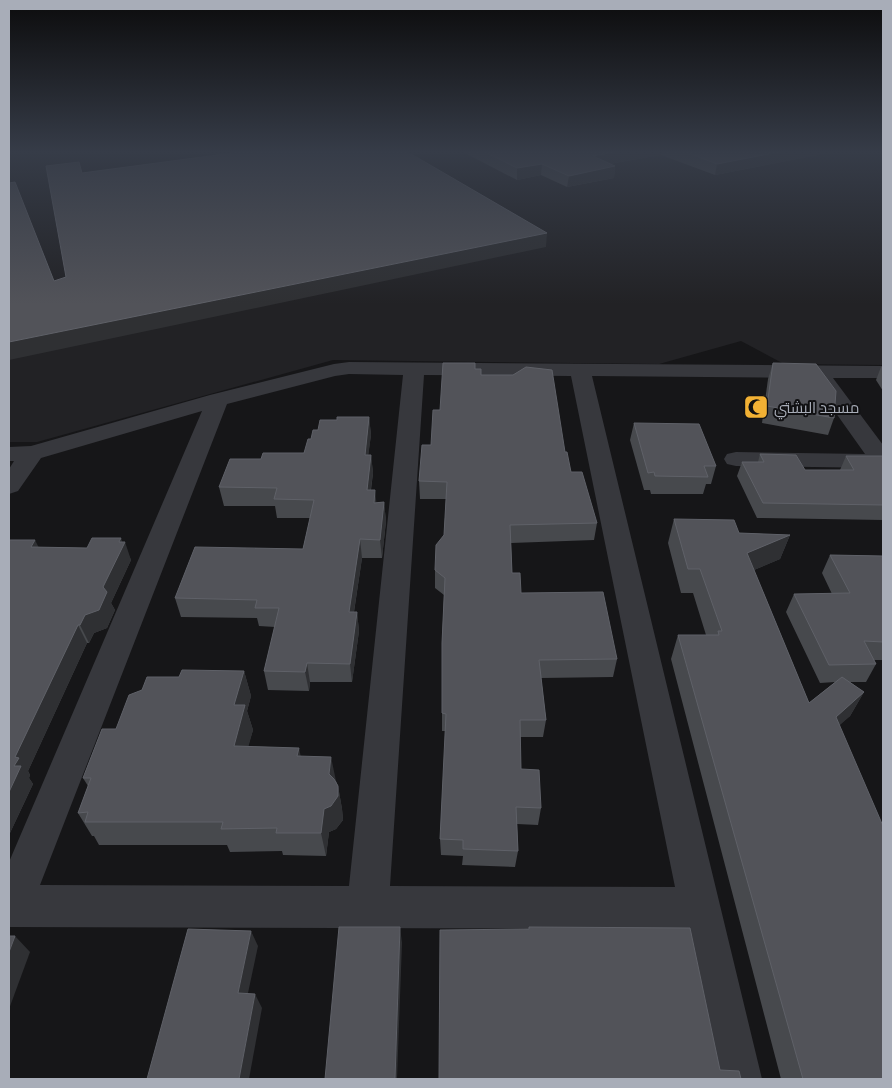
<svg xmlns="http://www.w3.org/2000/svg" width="892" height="1088" viewBox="0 0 892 1088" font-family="'Public Sans',Cairo,sans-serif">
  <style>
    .built { fill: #222225 }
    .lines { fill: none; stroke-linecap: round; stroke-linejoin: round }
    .minor { fill: #37383d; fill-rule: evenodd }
    .wall { fill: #47494d }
    .shaded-wall { fill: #2f3033 }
    .building { fill: #525359; stroke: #5f6168 }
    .labels { text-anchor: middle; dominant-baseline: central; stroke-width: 4; stroke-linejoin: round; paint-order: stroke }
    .far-poi-label { font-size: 15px; fill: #a8adb8; stroke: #111113; text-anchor: start }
  </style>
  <rect width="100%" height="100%" fill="#161618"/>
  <polygon class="built" points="9,151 883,151 883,365 784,364 741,341 659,364 333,360 37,442 9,442"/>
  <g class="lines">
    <path class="minor" d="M 349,362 L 883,366 L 883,378 L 833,378 L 883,445 L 883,468 L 736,466 L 727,464 L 724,459 L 727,454 L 736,452 L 865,454 L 811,378 L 592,376 L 762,1079 L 714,1079 L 683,929 L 9,927 L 9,862 L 202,411 L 41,458 L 18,491 L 9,494 L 9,469 L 14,461 L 9,461 L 9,447 L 31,446 L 210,395 L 334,364 ZM 349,374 L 403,375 L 349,886 L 40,885 L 227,404 L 335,376 ZM 424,375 L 571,376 L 675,887 L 390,886 Z"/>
  </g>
  <g class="wall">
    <polygon points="461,151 838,151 715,175 661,155 609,164 615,166 614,178 567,187 541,175 517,180"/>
    <polygon points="773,363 834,418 828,435 762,423 768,379"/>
    <polygon points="883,366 883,391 876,380 881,367"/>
    <polygon points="475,369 565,452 571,472 597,523 594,540 511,543 512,573 521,593 617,659 613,677 541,678 546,720 543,737 520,737 521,769 541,808 538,825 517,824 518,851 515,867 462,865 463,856 441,855 440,839 446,731 442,731 442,643 444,595 435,588 435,570 444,535 446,499 420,499 419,481 431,445 440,410"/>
    <polygon points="369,417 371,435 368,455 371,455 373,473 371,490 376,503 384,502 386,521 382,558 362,558 354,612 357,612 359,631 352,682 310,682 309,691 268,690 264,671 275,627 259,626 257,618 181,617 175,598 303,549 310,518 277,518 275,506 224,506 219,487 261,459 304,453 311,439 318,430 337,420"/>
    <polygon points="634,423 716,466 711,484 706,484 703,494 651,494 650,490 644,490 630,440"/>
    <polygon points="760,454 805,470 840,470 846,456 883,456 883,520 757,518 737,476 742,462 758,462"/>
    <polygon points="674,519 739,533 790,535 780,559 754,570 809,703 835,682 820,683 786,612 794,594 832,594 822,573 830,555 883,556 883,660 874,660 876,664 866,682 850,682 864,692 850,716 839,725 883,1079 781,1079 671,659 678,635 706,635 693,593 681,593 668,543"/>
    <polygon points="9,540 39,547 87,548 122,542 131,560 111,603 115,610 107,628 94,633 89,643 87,643 28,771 30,775 29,778 33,784 9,835"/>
    <polygon points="244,671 251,696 247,711 253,730 248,746 301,756 336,781 338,786 342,809 343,820 336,829 329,832 326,856 283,855 282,851 230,852 227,845 99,845 94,836 92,836 78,813 88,786 83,778 116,729 179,677"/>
  </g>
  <g class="shaded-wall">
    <polygon points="619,151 662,151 661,155 591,167 593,156"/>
    <polygon points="784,151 838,151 715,175 717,164"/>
    <polygon points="542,164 541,175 517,180 517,168"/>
    <polygon points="615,166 614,178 567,187 569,176"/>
    <polygon points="547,233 546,247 9,360 9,342"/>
    <polygon points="369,417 371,435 366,473 365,455"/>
    <polygon points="371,455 373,473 368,508 367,490"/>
    <polygon points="375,490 377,508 374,503"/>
    <polygon points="384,502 386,521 382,558 380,540"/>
    <polygon points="790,535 780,559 738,577 747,553"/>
    <polygon points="121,538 123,544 125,542 131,560 111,603 115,610 107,628 94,633 89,643 80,625 85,615 103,587"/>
    <polygon points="360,539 362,558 351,631 349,612"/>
    <polygon points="35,540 44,558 31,547"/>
    <polygon points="357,612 359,631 352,682 350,664"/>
    <polygon points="78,625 87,643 28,771 30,775 29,778 33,784 9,835 9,792 14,766 15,757"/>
    <polygon points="307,663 310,682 309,691 305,672"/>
    <polygon points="244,671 251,696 247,711 253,730 242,770 234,746 234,705"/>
    <polygon points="864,692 850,716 822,741 836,717"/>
    <polygon points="299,748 304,772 297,756"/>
    <polygon points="331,757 336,781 333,798 329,774"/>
    <polygon points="338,786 342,809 343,820 336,829 329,832 326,856 321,833 324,809"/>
    <polygon points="400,927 402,943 397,1079 395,1079"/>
    <polygon points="251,931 258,946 245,1007 238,993"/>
    <polygon points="15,936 30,952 9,1009 9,952"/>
    <polygon points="255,994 262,1008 249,1079 239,1079"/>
  </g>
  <g class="building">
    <polygon points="247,151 406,151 547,233 9,342 9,183 15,182 54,281 66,277 46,166 79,162 82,173"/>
    <polygon points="483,151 619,151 593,156 615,166 569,176 542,164 517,168"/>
    <polygon points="683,151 784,151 717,164"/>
    <polygon points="443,363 475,363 475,369 481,369 481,375 513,375 526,367 552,370 565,452 567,452 571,472 582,472 597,523 510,525 512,573 520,573 521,593 603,592 617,659 539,660 546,720 520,720 521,769 539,770 541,808 516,807 518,851 463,849 463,840 440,839 446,714 442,713 442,643 445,578 435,570 436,545 444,535 447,482 419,481 422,445 431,445 433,410 440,410"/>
    <polygon points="773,363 816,364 836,391 834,418 767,406"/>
    <polygon points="337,417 369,417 365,455 371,455 367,490 375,490 374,503 384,502 380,540 360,539 349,612 357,612 350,664 307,663 305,672 264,671 279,608 255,608 257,600 175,598 195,547 303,549 314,500 274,499 277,488 219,487 230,459 261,459 263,453 304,453 308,439 311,439 313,430 318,430 320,420 337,420"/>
    <polygon points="634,423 699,424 716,466 704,466 708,477 655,476 654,472 648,473"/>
    <polygon points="760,454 796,455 805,470 854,470 846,456 883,456 883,505 763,503 742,462 764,462"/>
    <polygon points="674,519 734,520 739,533 790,535 747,553 809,703 842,677 864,692 836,717 883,826 883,1079 803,1079 678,635 719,635 718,631 722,631 700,569 688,569"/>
    <polygon points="92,538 121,538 119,542 125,542 103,587 107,592 99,610 85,615 80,625 78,625 15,757 19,758 14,766 21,766 9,792 9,540 35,540 31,547 87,548"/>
    <polygon points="830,555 883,556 883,642 864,641 876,664 829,665 794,594 850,593"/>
    <polygon points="182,670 244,671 234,705 245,705 234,746 299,748 297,756 331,757 329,774 334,779 338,786 338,796 331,806 324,809 321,833 276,833 277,828 221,829 223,822 85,822 88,812 78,813 91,778 83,778 102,729 116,729 129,695 142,690 147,677 179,677"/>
    <polygon points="339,927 400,927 395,1079 325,1079"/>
    <polygon points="529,927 690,928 720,1070 739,1071 741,1079 439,1079 440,930 529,929"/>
    <polygon points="188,929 251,931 238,993 255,994 239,1079 147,1079"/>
    <polygon points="9,936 15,936 9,952"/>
  </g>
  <linearGradient id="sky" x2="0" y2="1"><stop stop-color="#0c0c0d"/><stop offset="0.5" stop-color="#363c48"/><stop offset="1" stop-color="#363c48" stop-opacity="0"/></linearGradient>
  <rect width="892" height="304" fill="url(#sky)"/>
  <defs>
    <symbol id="mosque-square" viewBox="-11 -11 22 22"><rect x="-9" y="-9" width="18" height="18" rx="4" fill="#f2b134" stroke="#111113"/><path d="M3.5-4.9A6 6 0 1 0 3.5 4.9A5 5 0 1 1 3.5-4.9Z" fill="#111"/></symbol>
  </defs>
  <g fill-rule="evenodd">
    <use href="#mosque-square" x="742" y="393" width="28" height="28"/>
  </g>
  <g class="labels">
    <g class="far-poi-label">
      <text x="774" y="407">مسجد البشتي</text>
    </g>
  </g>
  <rect width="892" height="1088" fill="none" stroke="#a8adb8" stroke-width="20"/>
</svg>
